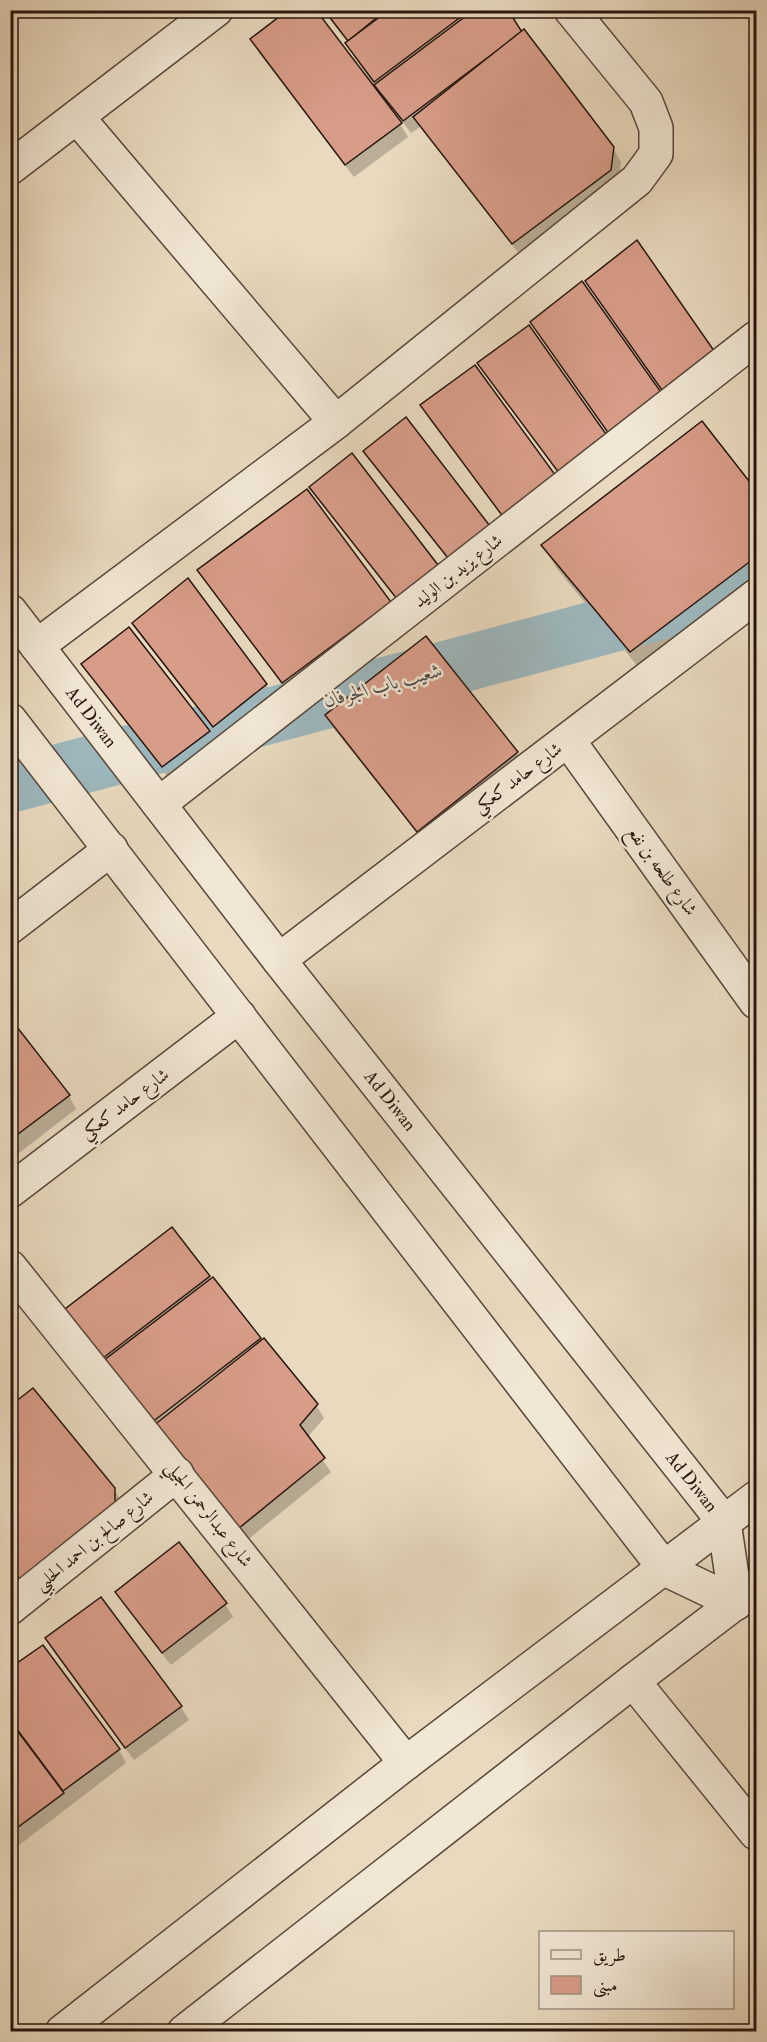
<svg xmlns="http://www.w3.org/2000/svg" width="767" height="2042" viewBox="0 0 767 2042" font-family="'IM FELL Double Pica',Amiri,serif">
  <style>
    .shadow { fill: #0003 }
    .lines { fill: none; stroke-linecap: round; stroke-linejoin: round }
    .river { stroke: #9db7bd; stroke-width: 56 }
    .building { fill: #d89d89; stroke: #28160e; stroke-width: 1.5 }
    .minor-casing { stroke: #58473a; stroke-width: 36 }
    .tertiary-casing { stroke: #58473a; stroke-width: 36 }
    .minor { stroke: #f1e7d5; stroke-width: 33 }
    .tertiary { stroke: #f1e7d5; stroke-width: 33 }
    .labels { text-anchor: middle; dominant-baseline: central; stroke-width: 5; stroke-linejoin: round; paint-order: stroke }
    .street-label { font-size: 18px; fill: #28160e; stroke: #f1e7d5 }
    .water-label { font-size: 20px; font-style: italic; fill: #514e4b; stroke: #f1e7d5 }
  </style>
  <rect width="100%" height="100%" fill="#e9dabf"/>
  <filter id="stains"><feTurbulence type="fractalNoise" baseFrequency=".00333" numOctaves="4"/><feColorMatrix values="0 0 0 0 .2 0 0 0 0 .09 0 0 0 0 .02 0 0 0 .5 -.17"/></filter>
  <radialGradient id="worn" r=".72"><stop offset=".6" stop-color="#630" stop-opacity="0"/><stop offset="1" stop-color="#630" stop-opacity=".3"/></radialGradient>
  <g class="shadow">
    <polygon points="323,10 506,10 521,33 613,148 621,162 618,184 521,256 420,127 411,133 399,117 397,119 408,137 354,177 259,53 252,39 384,102 385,101 354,57 347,44 348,43"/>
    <polygon points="529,327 605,435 568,485 486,376 479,363"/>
    <polygon points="422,406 562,490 513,530 429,419"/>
    <polygon points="702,424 756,492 756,591 645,675 557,569 543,545"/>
    <polygon points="365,451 499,544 460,575 373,464"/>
    <polygon points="311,487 437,566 444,579 406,611 319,500"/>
    <polygon points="307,491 390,603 290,695 207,583 199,570"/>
    <polygon points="188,580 266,685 274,698 221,739 142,637 134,624"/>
    <polygon points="83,664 208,732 216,745 170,780 91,677"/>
    <polygon points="327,716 517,753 525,766 426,844 334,729"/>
    <polygon points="10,1021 69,1096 76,1109 15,1156 10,1150"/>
    <polygon points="209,1277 261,1342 316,1405 324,1418 307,1438 331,1472 246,1541 75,1322 67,1309"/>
    <polygon points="10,1408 114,1489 122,1503 28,1591 13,1573 12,1574 22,1593 10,1602"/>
    <polygon points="117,1592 225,1604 233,1617 171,1665 124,1605"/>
    <polygon points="101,1599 181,1707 189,1720 134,1760 54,1652 47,1639"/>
    <polygon points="10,1671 119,1750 126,1763 14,1849 16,1853 10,1857"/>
  </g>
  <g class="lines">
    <polyline class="river" points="10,785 756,586"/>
  </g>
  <g class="building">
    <polygon points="288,10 316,10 402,123 345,165 250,39"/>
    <polygon points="324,10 386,10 348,41"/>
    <polygon points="389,10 470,10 374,82 345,43"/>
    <polygon points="474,10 508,10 522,32 403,121 374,85"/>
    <polygon points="524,29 614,147 611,170 512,244 413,117"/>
    <polygon points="637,240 717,355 664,393 585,281"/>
    <polygon points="582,281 663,395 609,434 530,322"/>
    <polygon points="529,325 606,434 559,473 477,363"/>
    <polygon points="475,365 556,476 504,518 420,405"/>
    <polygon points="406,417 493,530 452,563 363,451"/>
    <polygon points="702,421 756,490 756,557 630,652 541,545"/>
    <polygon points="352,453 438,565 397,599 309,487"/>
    <polygon points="307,489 391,602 282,683 197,570"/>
    <polygon points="188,578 267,684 213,727 132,623"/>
    <polygon points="129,627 210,731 162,767 81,664"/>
    <polygon points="426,636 518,752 417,832 325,715"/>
    <polygon points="10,1018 70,1095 10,1140"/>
    <polygon points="172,1227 210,1276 103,1358 65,1309"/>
    <polygon points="213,1277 261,1338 151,1423 103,1361"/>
    <polygon points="264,1338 318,1404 300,1425 325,1458 238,1529 153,1426"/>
    <polygon points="33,1388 115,1488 115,1503 20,1579 10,1568 10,1406"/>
    <polygon points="179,1542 227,1603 162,1653 115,1592"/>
    <polygon points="101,1597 182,1706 125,1748 45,1638"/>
    <polygon points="43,1645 120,1749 63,1791 10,1720 10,1668"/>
    <polygon points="10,1721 64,1793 10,1833"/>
  </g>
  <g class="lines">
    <defs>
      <g id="minor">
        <polyline points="77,117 336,422"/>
        <polyline points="10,168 216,10"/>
        <path id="s1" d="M 10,611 L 279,960 L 724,1522 L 736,1603"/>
        <polyline points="37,646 336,422 637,180 656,154 656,128 646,102 571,10"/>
        <polyline points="10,720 665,1569 736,1603"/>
        <polyline points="568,740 756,1002"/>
        <polyline points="159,804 756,338"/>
        <polyline points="10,927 111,849"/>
        <polyline points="279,960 756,596"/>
        <polyline points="10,1191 239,1016"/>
        <polyline points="10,1267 406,1763"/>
        <polyline points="10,1608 177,1474"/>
        <polyline points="633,1681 756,1833"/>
      </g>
      <g id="tertiary">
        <polyline points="62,2032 406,1763 756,1498"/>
        <polyline points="184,2032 633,1681 756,1587"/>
      </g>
    </defs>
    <use href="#minor" class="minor-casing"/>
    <use href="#tertiary" class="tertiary-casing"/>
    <use href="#minor" class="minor"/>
    <use href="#tertiary" class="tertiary"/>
  </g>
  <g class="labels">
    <g class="street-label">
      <text transform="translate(458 571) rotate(-38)">شارع يزيد بن الوليد</text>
      <text stroke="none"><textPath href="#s1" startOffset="134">Ad Diwan</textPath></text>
      <text transform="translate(518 778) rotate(-37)">شارع حامد كعكي</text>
      <text transform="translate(662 871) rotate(54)">شارع طلحه بن نفع</text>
      <text stroke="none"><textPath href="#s1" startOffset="620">Ad Diwan</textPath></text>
      <text transform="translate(125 1104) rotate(-37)">شارع حامد كعكي</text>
      <text stroke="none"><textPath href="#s1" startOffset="1106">Ad Diwan</textPath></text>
      <text transform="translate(209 1514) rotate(52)">شارع عبدالرحمن الجيلي</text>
      <text transform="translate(94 1541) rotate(-39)">شارع صالح بن احمد الحلبي</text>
    </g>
    <g class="water-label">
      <text transform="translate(383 685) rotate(-15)">شعيب باب الجرفان</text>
    </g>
  </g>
  <rect width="767" height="2042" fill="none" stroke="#e9dabf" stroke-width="36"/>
  <rect x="12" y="12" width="743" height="2018" fill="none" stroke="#28160e" stroke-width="3"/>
  <rect x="18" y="18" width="731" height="2006" fill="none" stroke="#28160e" stroke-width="1.5"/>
  <rect x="539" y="1931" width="195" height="78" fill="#f1e7d5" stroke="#a19385" stroke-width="1.5"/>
  <rect x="551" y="1950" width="30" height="9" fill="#f1e7d5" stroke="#a19385" stroke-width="1.5"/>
  <text x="593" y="1961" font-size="18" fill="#28160e">طريق</text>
  <rect x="551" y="1976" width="30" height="18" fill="#d89d89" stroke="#a19385" stroke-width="1.5"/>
  <text x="593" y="1991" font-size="18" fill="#28160e">مبنى</text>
  <rect width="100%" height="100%" filter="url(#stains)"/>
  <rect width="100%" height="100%" fill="url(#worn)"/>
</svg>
